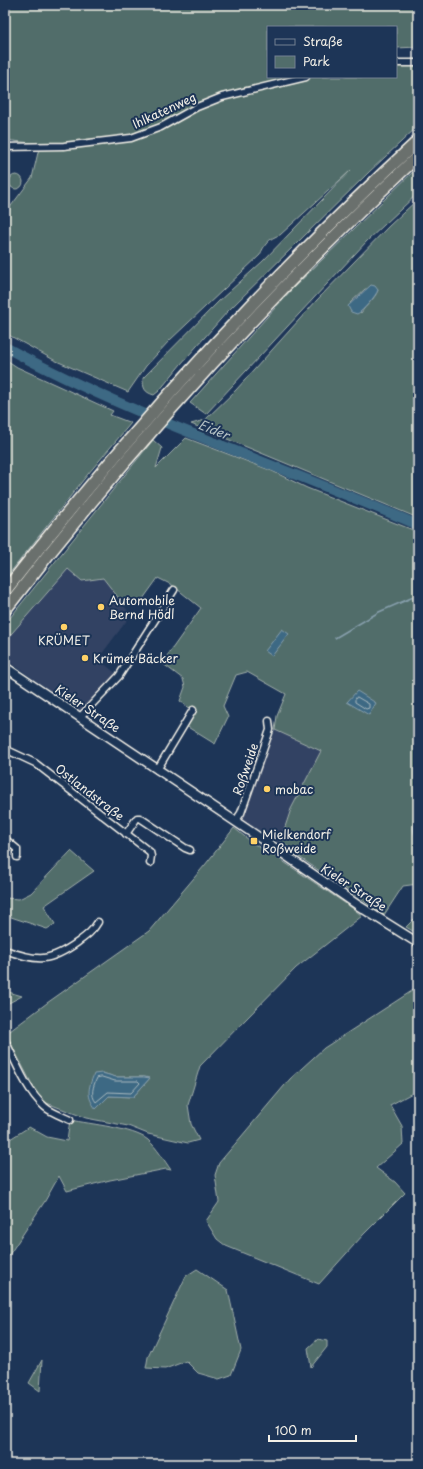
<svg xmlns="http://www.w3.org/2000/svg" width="423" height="1469" viewBox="0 0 423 1469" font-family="'Playpen Sans',sans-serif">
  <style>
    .built { fill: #314263 }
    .green { fill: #516d6b; stroke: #a2afaa; fill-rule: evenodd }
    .water { fill: #3e6984; stroke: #879fac }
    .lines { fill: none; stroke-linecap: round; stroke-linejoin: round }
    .shore { stroke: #abbbc0; stroke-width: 1 }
    .stream { stroke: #879fac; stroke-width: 1.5 }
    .river { stroke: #3e6984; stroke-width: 10 }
    .minor-casing { stroke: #f4f1e8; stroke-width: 9 }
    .tertiary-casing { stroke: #f4f1e8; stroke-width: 11 }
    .motorway-casing { stroke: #f4f1e8; stroke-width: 14 }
    .minor { stroke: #1d3557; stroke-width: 6 }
    .tertiary { stroke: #1d3557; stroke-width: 8 }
    .motorway { stroke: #6b706d; stroke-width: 11 }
    .poi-dot { fill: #ffd166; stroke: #1d3557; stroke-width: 1.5 }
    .labels { text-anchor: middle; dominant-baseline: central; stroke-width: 4; stroke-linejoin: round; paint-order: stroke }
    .street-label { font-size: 12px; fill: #f4f1e8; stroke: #1d3557 }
    .poi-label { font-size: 12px; fill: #f4f1e8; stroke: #1d3557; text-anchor: start }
    .water-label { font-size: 13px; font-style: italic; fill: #b4c1c5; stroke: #1d3557 }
  </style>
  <rect width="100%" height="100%" fill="#1d3557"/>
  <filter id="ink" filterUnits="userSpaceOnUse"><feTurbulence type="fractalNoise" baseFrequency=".025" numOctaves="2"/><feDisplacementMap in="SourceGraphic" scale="8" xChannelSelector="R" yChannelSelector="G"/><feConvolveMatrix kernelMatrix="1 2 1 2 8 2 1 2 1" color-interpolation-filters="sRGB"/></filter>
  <g filter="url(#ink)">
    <g class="built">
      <polygon points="68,569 82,580 103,578 131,615 98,659 118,675 106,688 80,711 5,659 5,641"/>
      <polygon points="275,730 322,750 291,809 280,843 242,820"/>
    </g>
    <g class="green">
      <path d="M 5,5 L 418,5 L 418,47 L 396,48 L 396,27 L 268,27 L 268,77 L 396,77 L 396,63 L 418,63 L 418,126 L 368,173 L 228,311 L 181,364 L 159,391 L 154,395 C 144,392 143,388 143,378 L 219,301 L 263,261 L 351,170 L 280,235 C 269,238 264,245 260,255 L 169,341 L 146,366 L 128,392 L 54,360 L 5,333 L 5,214 L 32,178 L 40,144 L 5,140 Z"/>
      <polygon points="418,167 418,193 367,241 206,414 190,403 292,289"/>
      <circle cx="16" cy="182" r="7"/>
      <path d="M 418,199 L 418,518 L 191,424 L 205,420 L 236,390 L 317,300 L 389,226 ZM 365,289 L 378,290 C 375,299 366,305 361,313 L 350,303 Z"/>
      <polygon points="5,359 17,367 113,411 110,415 131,423 88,474 5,579"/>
      <polygon points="186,438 272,471 307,488 418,532 418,884 403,886 384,915 289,850 290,848 280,842 291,809 321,751 275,730 277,716 286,694 247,672 236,675 223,706 228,717 215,744 186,726 191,709 180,701 185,687 183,679 162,663 201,608 172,585 158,578 140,603 124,605 103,578 82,581 68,569 5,641 5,624 153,440 162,448 156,468"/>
      <path d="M 234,828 L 254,844 L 275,856 L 355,910 L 362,916 L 296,968 L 200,1066 L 188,1105 L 191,1124 L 199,1140 L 188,1143 L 148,1134 L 128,1126 L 86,1118 L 44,1102 L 38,1096 L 6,1034 L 47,1003 L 149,931 L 205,865 ZM 102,1073 L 116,1077 L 144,1077 L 150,1078 L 133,1097 L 109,1096 Z"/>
      <polygon points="71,851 94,871 44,906 55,924 47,929 5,915 5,898 19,899 31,893"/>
      <polygon points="418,915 418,934 406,927"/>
      <polygon points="418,987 418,1090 390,1105 402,1126 403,1144 376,1168 395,1182 405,1193 363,1235 319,1284 226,1246 217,1239 206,1221 219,1202 215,1175 219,1163 290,1079 324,1048"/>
      <polygon points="5,991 22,996 5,1005"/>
      <path d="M 70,1120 C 90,1124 133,1128 148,1140 C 157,1148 164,1160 171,1170 L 166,1169 L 110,1180 L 67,1191 L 59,1176 L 45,1201 L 5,1261 L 5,1132 L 10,1139 L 29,1127 L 47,1137 L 67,1141 Z"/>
      <polygon points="197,1269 228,1290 241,1350 231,1375 219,1379 198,1373 186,1361 165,1369 146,1368 148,1357 186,1276"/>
      <polygon points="318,1339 327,1341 327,1347 311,1367 308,1348"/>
      <polygon points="42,1360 40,1391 29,1383"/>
    </g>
    <g class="water">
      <path d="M 371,285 L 375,286 L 378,290 C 376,296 362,312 357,314 L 351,312 L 348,306 Z"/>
      <polygon points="282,629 289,634 272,656 265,651"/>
      <polygon points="357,691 376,703 369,715 347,702"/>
      <path d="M 102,1073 L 116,1077 L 144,1077 L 150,1078 L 133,1097 L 109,1096 L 96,1109 C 86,1096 88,1089 94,1074 Z"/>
    </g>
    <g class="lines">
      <g class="shore">
        <polygon points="357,697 369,704 369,708 366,709 355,702 355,700"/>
        <path d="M 102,1077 L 115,1081 L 138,1081 L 140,1083 L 131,1093 L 108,1092 L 96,1102 C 90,1095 93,1086 97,1078 Z"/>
      </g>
      <g class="stream">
        <polyline points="335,638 379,612 418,595"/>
        <path d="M 418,817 C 412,828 412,830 418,841"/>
      </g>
      <path class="river" d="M 5,347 C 136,419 281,465 418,525"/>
      <defs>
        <g id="minor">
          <polyline points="396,63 418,63"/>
          <polyline points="5,147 64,146 131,138 161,127 197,107 222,97 306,77"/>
          <polyline points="80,717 119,676 174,590"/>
          <polyline points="5,749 35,763 150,852 151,856 150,863"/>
          <polyline points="157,770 193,710"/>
          <polyline points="235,822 241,813 270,730 269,721"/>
          <polyline points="126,834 137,818 140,818 185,848 190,850"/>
          <polyline points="5,839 17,849 17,857"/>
          <path d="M 5,950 C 38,962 50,962 78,942 C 86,936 93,931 98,922"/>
          <path d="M 5,1040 C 15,1061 27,1092 45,1107 C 52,1113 62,1116 70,1120"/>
        </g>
        <polyline id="tertiary" points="5,667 272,846 359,906 418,943"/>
        <g id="motorway">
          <path d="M 5,591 C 131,430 267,280 418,141"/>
          <path d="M 5,610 C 130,447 268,296 418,156"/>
        </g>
      </defs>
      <use href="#minor" class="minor-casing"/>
      <use href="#tertiary" class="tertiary-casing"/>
      <use href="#motorway" class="motorway-casing"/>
      <use href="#minor" class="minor"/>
      <use href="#tertiary" class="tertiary"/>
      <use href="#motorway" class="motorway"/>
    </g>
  </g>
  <g class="poi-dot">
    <circle cx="101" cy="607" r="4"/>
    <circle cx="64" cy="627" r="4"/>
    <circle cx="85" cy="658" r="4"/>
    <circle cx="267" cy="789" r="4"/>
    <rect x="250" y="837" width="8" height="8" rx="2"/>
  </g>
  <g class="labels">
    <g class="street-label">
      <text transform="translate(164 110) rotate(-25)">Ihlkatenweg</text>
      <text transform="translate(88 708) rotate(34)">Kieler Straße</text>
      <text transform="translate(245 769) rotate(-71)">Roßweide</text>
      <text transform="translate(90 792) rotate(38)">Ostlandstraße</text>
      <text transform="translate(354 887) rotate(33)">Kieler Straße</text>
    </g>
    <g class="poi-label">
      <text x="109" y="600">Automobile<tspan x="109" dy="14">Bernd Hödl</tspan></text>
      <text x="64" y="640" text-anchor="middle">KRÜMET</text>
      <text x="93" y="658">Krümet Bäcker</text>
      <text x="275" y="789">mobac</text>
      <text x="262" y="834">Mielkendorf<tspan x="262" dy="14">Roßweide</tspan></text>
    </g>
    <g class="water-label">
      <text transform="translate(214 429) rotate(22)">Eider</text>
    </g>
  </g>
  <rect width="423" height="1469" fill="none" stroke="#1d3557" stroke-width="20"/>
  <rect x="10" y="10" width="403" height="1449" fill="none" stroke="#f4f1e8" stroke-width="1.5" filter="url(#ink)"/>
  <rect x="267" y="26" width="130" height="52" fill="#1d3557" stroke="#738091"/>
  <rect x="275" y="39" width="20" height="6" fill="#1d3557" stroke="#738091"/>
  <text x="303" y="46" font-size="12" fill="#f4f1e8">Straße</text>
  <rect x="275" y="56" width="20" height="12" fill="#516d6b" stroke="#738091"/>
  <text x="303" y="66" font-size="12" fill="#f4f1e8">Park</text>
  <path d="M269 1435v6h87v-6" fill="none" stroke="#f4f1e8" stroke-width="2"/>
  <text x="275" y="1435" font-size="12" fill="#f4f1e8" stroke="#1d3557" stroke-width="3" paint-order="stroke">100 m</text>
</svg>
